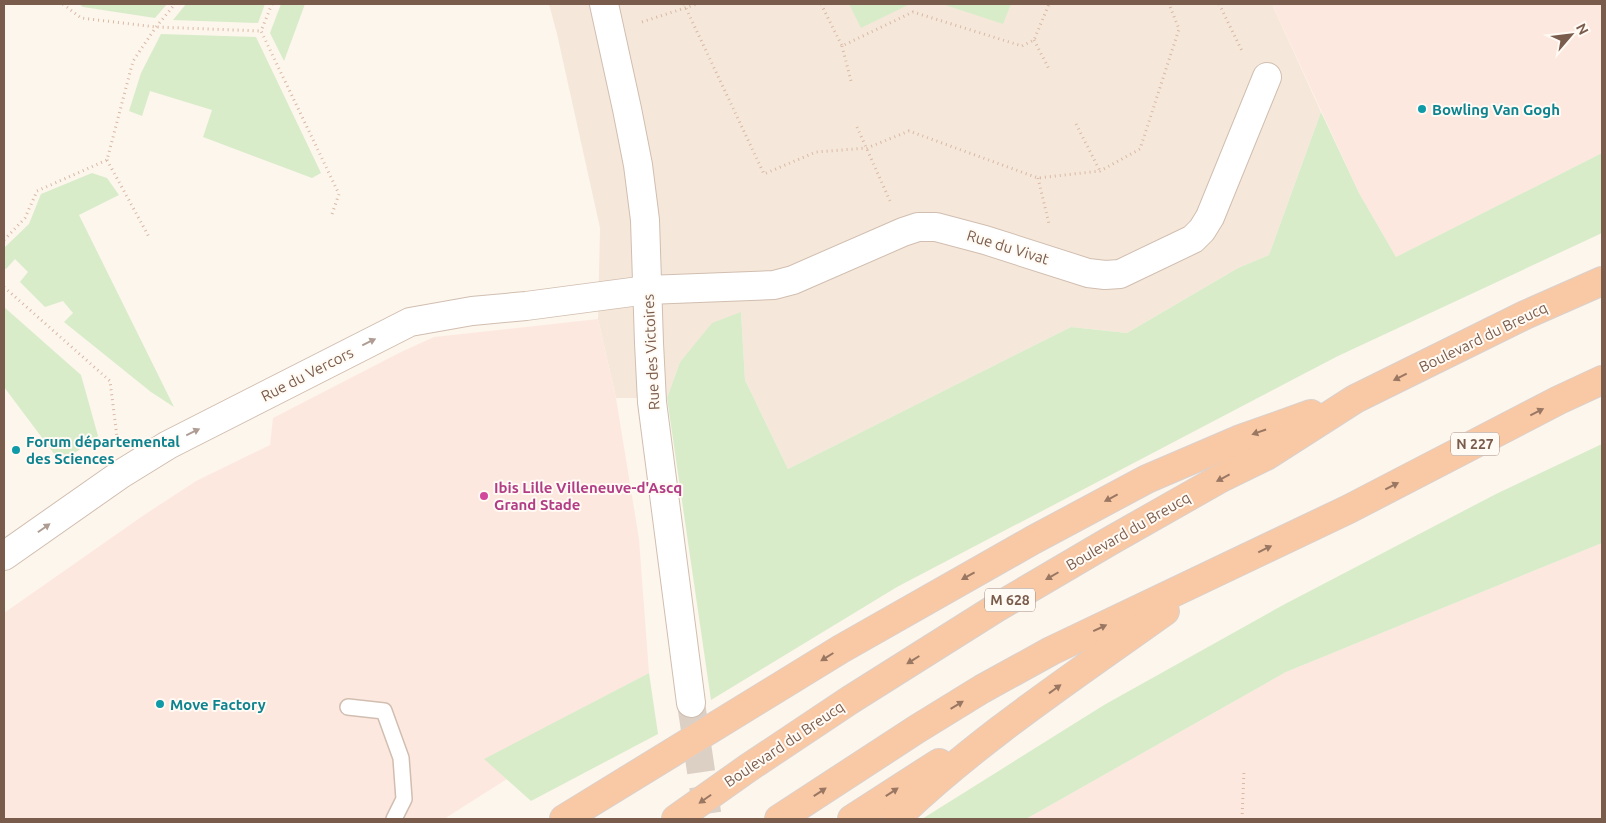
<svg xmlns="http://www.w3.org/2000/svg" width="1606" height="823" viewBox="0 0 1606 823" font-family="Ubuntu,sans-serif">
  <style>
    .residential { fill: #f5e8da }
    .commercial { fill: #fde8e0 }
    .green { fill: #d8ecc9 }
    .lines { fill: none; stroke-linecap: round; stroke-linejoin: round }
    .tertiary-tunnel { stroke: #dcd0c4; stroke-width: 28; stroke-dasharray: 28 14; stroke-linecap: butt }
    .service-casing { stroke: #d1beb0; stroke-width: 18 }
    .minor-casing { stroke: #d1beb0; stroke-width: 30 }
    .tertiary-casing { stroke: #d1beb0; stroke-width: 30 }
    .trunk-casing { stroke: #dad1cd; stroke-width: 30 }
    .path { stroke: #d9b8a5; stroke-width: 3; stroke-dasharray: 1 4; stroke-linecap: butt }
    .service { stroke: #fff; stroke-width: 15 }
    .minor { stroke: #fff; stroke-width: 28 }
    .tertiary { stroke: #fff; stroke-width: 28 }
    .trunk { stroke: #f9c8a4; stroke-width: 28 }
    .oneway { fill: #af9d94 }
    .oneway2 { fill: #9a7763 }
    .culture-dot { fill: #0f9aa8; stroke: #fffaf3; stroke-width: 2 }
    .hotel-dot { fill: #d1479c; stroke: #fffaf3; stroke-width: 2 }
    .labels { text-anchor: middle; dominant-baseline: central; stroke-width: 4; stroke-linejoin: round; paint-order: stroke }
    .shield { fill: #fffaf3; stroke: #a28b7f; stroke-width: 1 }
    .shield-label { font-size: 14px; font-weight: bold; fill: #7a5c4d }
    .culture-label { font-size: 15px; font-weight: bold; fill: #0d838f; stroke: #fffaf3; text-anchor: start }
    .street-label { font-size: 15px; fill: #7a5c4d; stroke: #fffaf3 }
    .hotel-label { font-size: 15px; font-weight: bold; fill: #b23c85; stroke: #fffaf3; text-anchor: start }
  </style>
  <rect width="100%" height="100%" fill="#fdf6ec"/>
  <polygon class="residential" points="549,4 1272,4 1321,112 1269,255 1238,268 1127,333 1071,327 788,469 745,380 741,313 712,324 680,362 667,398 616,398 598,319 600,228 557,34"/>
  <g class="commercial">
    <polygon points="1272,4 1602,4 1602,153 1396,257 1359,193"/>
    <polygon points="598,319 616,398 639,539 649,673 485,759 507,779 444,819 4,819 4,613 144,515 196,481 270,445 273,418 401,352 434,337"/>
    <polygon points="1602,543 1602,819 1026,819 1286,672"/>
  </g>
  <g class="green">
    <polygon points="79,4 167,4 155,18 83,7"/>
    <polygon points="186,4 265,4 258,23 173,20"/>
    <polygon points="281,4 305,4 284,61 270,33"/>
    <polygon points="849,4 910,4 861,28"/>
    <polygon points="942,4 1011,4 1003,24"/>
    <polygon points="161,34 256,37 321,173 312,178 203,137 212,110 150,91 142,116 129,111 141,73"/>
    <polygon points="1321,112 1359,193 1396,257 1602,153 1602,233 1338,356 897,587 711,700 667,398 680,362 712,323 741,312 745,380 788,469 1071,327 1127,333 1238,268 1269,255"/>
    <polygon points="92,173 107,178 119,195 79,215 174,407 151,392 64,322 73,313 63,301 45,307 20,282 28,272 15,259 6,269 4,268 4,248 29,224 41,194"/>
    <polygon points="4,307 81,375 98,436 61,463 4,387"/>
    <polygon points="1602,444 1602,543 1286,672 1026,819 922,819 1104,705 1285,604 1496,494"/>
    <polygon points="649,673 658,734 531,801 484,759"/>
  </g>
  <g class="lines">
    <polyline class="tertiary-tunnel" points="691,703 708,819"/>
    <defs>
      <polyline id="service" points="348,707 384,711 401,758 404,799 394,819"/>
      <polyline id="minor" points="4,556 121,474 168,445 410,322 472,311 526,306 647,290 774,285 793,280 903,232 918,227 936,227 985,240 1088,273 1105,275 1120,274 1193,239 1202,230 1210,217 1267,77"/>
      <polyline id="tertiary" points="604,4 627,109 638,165 645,220 649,343 652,402 691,703"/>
      <g id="trunk">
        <polyline points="564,819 841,649 1033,540 1147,479 1238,440 1311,414"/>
        <polyline points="676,819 748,768 850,700 996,608 1110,541 1221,478 1266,456 1355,399 1525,315 1602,281"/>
        <polyline points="779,819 917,729 982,689 1051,651 1349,509 1559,400 1602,380"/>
        <polyline points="852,819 939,763"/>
        <path d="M 895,819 C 977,740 1073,677 1165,611"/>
      </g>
    </defs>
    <use href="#service" class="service-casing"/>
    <use href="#minor" class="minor-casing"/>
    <use href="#tertiary" class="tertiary-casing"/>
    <use href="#trunk" class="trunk-casing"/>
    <g class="path">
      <polyline points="63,4 81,18 156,27 261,31"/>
      <polyline points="272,4 261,31 339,194 331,217"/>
      <polyline points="684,4 764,174 816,152 867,148 909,131 1038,178 1100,171 1140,149 1179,29 1169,4"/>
      <polyline points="821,4 842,46 913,12 1022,46 1034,40 1049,4"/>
      <polyline points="1219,4 1243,53"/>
      <polyline points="642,22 697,4"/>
      <polyline points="1034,40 1050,71"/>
      <polyline points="842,46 851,81"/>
      <polyline points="1076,124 1100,171"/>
      <polyline points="857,127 890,201"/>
      <polyline points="107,160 149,237"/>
      <polyline points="1038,178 1049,224"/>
      <polyline points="4,240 25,218 37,191 107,160 133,61 156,27 175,4"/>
      <polyline points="4,287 110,381 117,437"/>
      <polyline points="1242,819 1244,771"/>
    </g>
    <use href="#service" class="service"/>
    <use href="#minor" class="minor"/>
    <use href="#tertiary" class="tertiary"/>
    <use href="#trunk" class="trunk"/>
  </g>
  <defs><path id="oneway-solid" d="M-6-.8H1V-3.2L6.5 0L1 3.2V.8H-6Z" transform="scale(1.25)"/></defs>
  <g class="oneway">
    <use href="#oneway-solid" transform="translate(369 342) rotate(-26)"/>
    <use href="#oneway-solid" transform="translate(193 432) rotate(-26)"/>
    <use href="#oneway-solid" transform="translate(44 528) rotate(-35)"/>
  </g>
  <g class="oneway2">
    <use href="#oneway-solid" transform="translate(1400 377) rotate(153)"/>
    <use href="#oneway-solid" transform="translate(1537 412) rotate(-27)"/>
    <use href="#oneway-solid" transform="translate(1259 432) rotate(161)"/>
    <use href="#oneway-solid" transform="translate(1223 478) rotate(152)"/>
    <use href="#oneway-solid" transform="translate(1392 486) rotate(-27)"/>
    <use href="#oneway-solid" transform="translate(1111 498) rotate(152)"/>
    <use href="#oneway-solid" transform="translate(1265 549) rotate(-26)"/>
    <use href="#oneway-solid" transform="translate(968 576) rotate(151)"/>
    <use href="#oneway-solid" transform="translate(1052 576) rotate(150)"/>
    <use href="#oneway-solid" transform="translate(1100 628) rotate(-25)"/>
    <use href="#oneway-solid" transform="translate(827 657) rotate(148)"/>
    <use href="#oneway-solid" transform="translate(913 660) rotate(148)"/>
    <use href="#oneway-solid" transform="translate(1055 689) rotate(-36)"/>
    <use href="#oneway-solid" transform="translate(957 705) rotate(-31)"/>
    <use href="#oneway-solid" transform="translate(820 792) rotate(-33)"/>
    <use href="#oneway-solid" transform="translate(892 792) rotate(-33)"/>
    <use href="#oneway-solid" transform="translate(705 799) rotate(145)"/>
  </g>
  <g class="culture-dot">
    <circle cx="1422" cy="109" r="5"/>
    <circle cx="16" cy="450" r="5"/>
    <circle cx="160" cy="704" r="5"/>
  </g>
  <circle class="hotel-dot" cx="484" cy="496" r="5"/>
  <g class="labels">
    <g class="shield">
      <rect x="1451" y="432.5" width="48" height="23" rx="4"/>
      <rect x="985" y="588.5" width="50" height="23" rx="4"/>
    </g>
    <g class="shield-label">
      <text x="1475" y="444">N 227</text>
      <text x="1010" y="600">M 628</text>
    </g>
    <g class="culture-label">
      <text x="1432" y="109">Bowling Van Gogh</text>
      <text x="26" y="441">Forum départemental<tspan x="26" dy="17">des Sciences</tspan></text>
      <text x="170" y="704">Move Factory</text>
    </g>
    <g class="street-label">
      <text transform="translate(1008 247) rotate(17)">Rue du Vivat</text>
      <text transform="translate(1483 337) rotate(-26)">Boulevard du Breucq</text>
      <text transform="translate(651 352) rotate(-93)">Rue des Victoires</text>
      <text transform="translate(307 374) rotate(-27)">Rue du Vercors</text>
      <text transform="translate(1128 531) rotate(-30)">Boulevard du Breucq</text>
      <text transform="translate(784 744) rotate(-34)">Boulevard du Breucq</text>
    </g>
    <g class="hotel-label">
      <text x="494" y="487">Ibis Lille Villeneuve-d'Ascq<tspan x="494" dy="17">Grand Stade</tspan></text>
    </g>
  </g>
  <rect width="1606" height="823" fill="none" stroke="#7a5c4d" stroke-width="10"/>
  <g transform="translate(1571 35) rotate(62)" stroke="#fffaf3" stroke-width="4" paint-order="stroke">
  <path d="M0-4L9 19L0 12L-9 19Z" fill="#7a5c4d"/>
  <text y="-8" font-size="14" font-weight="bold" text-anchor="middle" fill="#7a5c4d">N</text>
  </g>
</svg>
